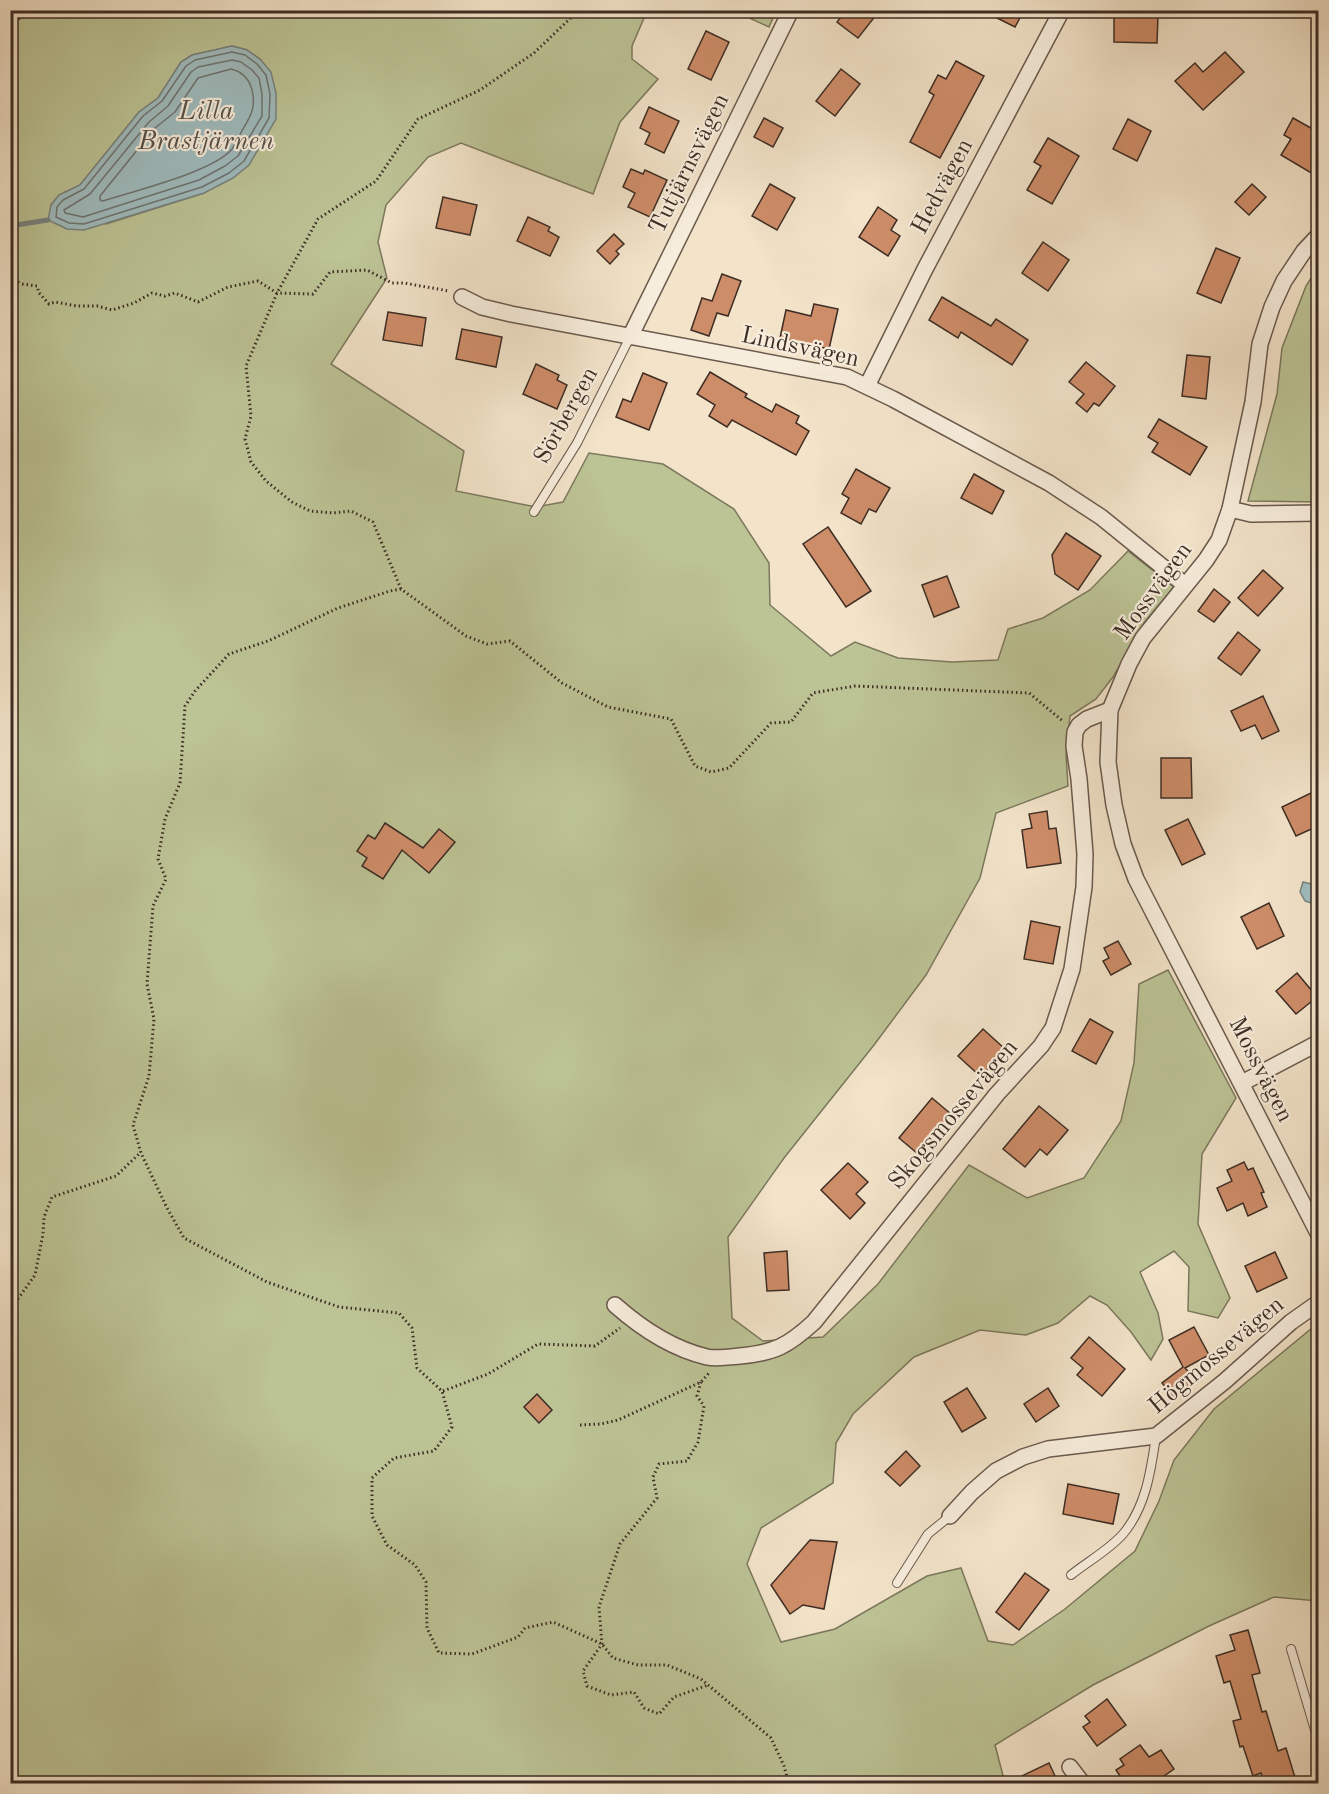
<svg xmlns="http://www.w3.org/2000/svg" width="1329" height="1794" viewBox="0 0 1329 1794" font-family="'Old Standard TT',serif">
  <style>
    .green { fill: #bcc395; stroke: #7c785d; stroke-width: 1.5; fill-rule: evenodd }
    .water { fill: #9fbcbf; stroke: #788381; stroke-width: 1.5 }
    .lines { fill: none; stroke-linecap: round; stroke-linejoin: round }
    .shore { stroke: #6e7472; stroke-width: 1.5 }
    .stream { stroke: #788381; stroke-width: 5 }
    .building { fill: #ce8d69; stroke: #3d2d25; stroke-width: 1.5 }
    .service-casing { stroke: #6a5a4e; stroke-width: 10 }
    .minor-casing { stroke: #6a5a4e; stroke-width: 18 }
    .path { stroke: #3d2d25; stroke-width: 3; stroke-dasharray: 1.5 3; stroke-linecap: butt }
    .service { stroke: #f7eddc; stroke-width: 8 }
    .minor { stroke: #f7eddc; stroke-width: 15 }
    .labels { text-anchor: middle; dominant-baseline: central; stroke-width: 4.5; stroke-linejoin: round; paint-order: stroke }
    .street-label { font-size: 24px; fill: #3d2d25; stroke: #f7eddc }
    .water-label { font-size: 26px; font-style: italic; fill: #56514c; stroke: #f7eddc }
  </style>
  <rect width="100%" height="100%" fill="#f2e3c9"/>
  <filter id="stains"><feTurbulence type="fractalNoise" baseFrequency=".00333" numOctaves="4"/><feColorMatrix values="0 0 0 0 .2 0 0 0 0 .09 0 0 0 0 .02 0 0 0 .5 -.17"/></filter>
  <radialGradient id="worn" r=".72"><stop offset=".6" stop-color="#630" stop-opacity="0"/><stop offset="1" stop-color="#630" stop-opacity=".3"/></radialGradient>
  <g class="green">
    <path d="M 10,11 L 647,11 L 632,46 L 632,59 L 658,79 L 620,122 L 593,194 L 461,143 L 428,157 L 386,205 L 378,242 L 387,278 L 331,364 L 464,451 L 456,491 L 536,507 L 563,502 L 589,453 L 663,464 L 734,509 L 769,563 L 770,605 L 831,656 L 855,642 L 898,658 L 952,662 L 998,660 L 1008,629 L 1043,618 L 1090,590 L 1128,551 L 1174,587 L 1144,623 L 1113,677 L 1096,699 L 1070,716 L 1066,754 L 1068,786 L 996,813 L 980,878 L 926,975 L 874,1045 L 784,1158 L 728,1237 L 732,1318 L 763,1341 L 823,1337 L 878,1284 L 969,1165 L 1027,1198 L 1084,1178 L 1121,1121 L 1134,1063 L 1139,984 L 1168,970 L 1236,1098 L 1202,1154 L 1198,1224 L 1230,1298 L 1218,1318 L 1188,1311 L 1189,1267 L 1174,1251 L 1140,1272 L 1158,1313 L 1163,1339 L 1151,1360 L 1131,1332 L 1107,1305 L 1090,1296 L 1058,1323 L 1026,1335 L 980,1330 L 914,1357 L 853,1414 L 836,1443 L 833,1483 L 761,1528 L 747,1564 L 781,1642 L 835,1629 L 927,1576 L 961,1568 L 988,1641 L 1013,1645 L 1065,1609 L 1135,1551 L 1159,1501 L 1174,1460 L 1214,1409 L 1318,1323 L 1318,1601 L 1274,1597 L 1209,1626 L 1093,1685 L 995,1745 L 1005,1783 L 11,1783 ZM 232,46 L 247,50 L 261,60 L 261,143 L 249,164 L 204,193 L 106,224 L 51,205 L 59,195 L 80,185 L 139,112 L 158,98 L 181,62 L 192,55 Z"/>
    <polygon points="734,11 776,11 769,27"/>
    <polygon points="1318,267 1318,502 1248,501 1277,394 1282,348 1306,286"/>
  </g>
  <g class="water">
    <polygon points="232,46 247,50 261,60 271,72 276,93 276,119 249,165 233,178 204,193 84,230 67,229 48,220 51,205 59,195 80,185 139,112 158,98 181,62 192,55"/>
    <polygon points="1303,882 1311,884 1317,893 1315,902 1311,903 1305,901 1300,892"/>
  </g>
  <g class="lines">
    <g class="shore">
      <polygon points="232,52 245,55 257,64 266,75 270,94 269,118 244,161 229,173 202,187 84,224 69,223 56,217 57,207 63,200 84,189 143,116 162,101 186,66 195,60"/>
      <polygon points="232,60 241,62 252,70 259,78 262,94 262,116 238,156 225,166 199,180 83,217 65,213 64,210 90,194 149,122 168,106 191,72 198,67"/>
      <path d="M 231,69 C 244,72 251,81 253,95 C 255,109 250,117 243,129 C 239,135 236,144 232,149 C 213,172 133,191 103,201 L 100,200 L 100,196 L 155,128 L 175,112 L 198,78 Z"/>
    </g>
    <polyline class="stream" points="10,226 48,220"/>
  </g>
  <g class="building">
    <polygon points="846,10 880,10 858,38 837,22"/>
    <polygon points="981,10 1024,10 1015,27"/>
    <polygon points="1114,14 1158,16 1157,43 1114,42"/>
    <polygon points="706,31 729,42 711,80 688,69"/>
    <polygon points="1225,52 1244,72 1203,110 1175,81 1195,63 1203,72"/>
    <polygon points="956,61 984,76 940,158 910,142 934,95 929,92 938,75 946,79"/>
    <polygon points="841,69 860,84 835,116 816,101"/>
    <polygon points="649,107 679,121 664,153 645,144 650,133 640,128"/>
    <polygon points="764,118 783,128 773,147 754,137"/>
    <polygon points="1293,118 1318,132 1318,177 1281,155 1291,139 1284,135"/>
    <polygon points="1128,119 1151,131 1137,161 1113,149"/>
    <polygon points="1048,138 1079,156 1052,204 1027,190 1041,166 1034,162"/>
    <polygon points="631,169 643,174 645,170 667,180 650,217 628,207 635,193 623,187"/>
    <polygon points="770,184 795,198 777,230 752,216"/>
    <polygon points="1252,184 1266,197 1249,215 1235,202"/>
    <polygon points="443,197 477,205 470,235 436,228"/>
    <polygon points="878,207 897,220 891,230 900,236 888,256 859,237"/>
    <polygon points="528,217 550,227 548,231 559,237 550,256 517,241"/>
    <polygon points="614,234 624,244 616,251 619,254 610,264 597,251"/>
    <polygon points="1043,242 1069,260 1048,291 1022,273"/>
    <polygon points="1216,248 1240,258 1221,303 1197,293"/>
    <polygon points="722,274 741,281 728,316 717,313 709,336 691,330 702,298 712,301"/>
    <polygon points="942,297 991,326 996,319 1028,340 1012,365 961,332 958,338 929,320"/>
    <polygon points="814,304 838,309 829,349 780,338 786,310 811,316"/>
    <polygon points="388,312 426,318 422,346 383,340"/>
    <polygon points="462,329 502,337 496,367 456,359"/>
    <polygon points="1187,355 1210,357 1206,399 1182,396"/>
    <polygon points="1086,362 1115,386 1099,406 1094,403 1087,412 1076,403 1084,394 1069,382"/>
    <polygon points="536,364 559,375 557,380 567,385 557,409 523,394"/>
    <polygon points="710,372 747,394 745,397 772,412 776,404 799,416 796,423 809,431 796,455 732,420 727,427 709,416 715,405 697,394"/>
    <polygon points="643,373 667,383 649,430 616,417 623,399 631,402"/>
    <polygon points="1159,419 1207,447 1190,475 1152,452 1158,443 1148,437"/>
    <polygon points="856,469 890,488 876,512 869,509 861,524 841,513 849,498 842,494"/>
    <polygon points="974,474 1004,491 992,514 961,498"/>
    <polygon points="828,527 871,591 846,607 803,544"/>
    <polygon points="1066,533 1101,556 1078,590 1055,574 1052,555"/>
    <polygon points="1263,570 1283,588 1258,616 1238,598"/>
    <polygon points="947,576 959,607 934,617 922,585"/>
    <polygon points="1214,589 1230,602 1214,622 1198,611"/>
    <polygon points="1238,632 1260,650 1241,675 1218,658"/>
    <polygon points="1263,696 1279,731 1262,739 1255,725 1241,731 1231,711"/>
    <polygon points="1161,758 1191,758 1192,798 1161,798"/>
    <polygon points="1313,792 1318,803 1318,826 1296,836 1282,807"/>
    <polygon points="1047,811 1049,829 1056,828 1061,863 1027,868 1022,830 1032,828 1029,814"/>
    <polygon points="1188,819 1205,854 1182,865 1165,830"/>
    <polygon points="385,823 423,848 439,829 455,842 429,873 402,850 383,879 362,866 367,858 357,851 368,835 375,839"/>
    <polygon points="1269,903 1284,936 1257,949 1241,917"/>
    <polygon points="1031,921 1060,927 1053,964 1024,959"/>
    <polygon points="1118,941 1131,964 1111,975 1103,961 1109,958 1104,948"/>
    <polygon points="1297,973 1317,997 1296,1014 1276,991"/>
    <polygon points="1090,1019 1113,1032 1096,1064 1072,1051"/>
    <polygon points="983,1029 1005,1049 981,1077 958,1056"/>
    <polygon points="932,1098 951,1114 918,1154 899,1138"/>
    <polygon points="1039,1106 1068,1130 1047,1155 1040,1149 1025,1167 1003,1149"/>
    <polygon points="1244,1162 1248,1170 1253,1168 1264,1192 1261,1193 1267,1207 1248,1216 1243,1203 1227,1211 1217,1188 1232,1181 1227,1170"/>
    <polygon points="848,1163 868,1182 856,1194 865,1203 850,1219 821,1190"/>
    <polygon points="787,1251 789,1290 767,1291 764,1253"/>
    <polygon points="1275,1252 1287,1278 1257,1292 1245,1266"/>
    <polygon points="1194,1327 1209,1355 1185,1368 1196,1380 1173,1397 1162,1383 1183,1367 1169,1340"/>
    <polygon points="1089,1337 1125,1369 1102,1396 1077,1375 1083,1368 1071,1358"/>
    <polygon points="967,1388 986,1418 962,1432 944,1402"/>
    <polygon points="1048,1388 1059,1406 1036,1422 1024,1404"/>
    <polygon points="537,1394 552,1410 539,1423 524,1407"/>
    <polygon points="906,1451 920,1466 900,1486 885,1472"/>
    <polygon points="1068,1484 1119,1494 1113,1524 1063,1514"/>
    <polygon points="810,1540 837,1542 824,1609 803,1605 790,1614 771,1585"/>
    <polygon points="1025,1573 1049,1590 1019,1630 996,1612"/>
    <polygon points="1248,1630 1260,1673 1252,1675 1262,1712 1266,1711 1278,1751 1286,1748 1297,1784 1265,1784 1261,1773 1253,1776 1243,1746 1240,1747 1233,1721 1241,1719 1230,1681 1224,1683 1216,1656 1235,1650 1230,1635"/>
    <polygon points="1107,1699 1126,1725 1097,1746 1083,1727 1090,1722 1085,1716"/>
    <polygon points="1140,1745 1149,1757 1161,1750 1174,1769 1164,1776 1170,1784 1125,1784 1116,1770 1124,1765 1120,1759"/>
    <polygon points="1049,1763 1056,1778 1049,1784 1005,1784"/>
  </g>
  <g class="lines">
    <defs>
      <g id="service">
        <polyline points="534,512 577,443 630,337"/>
        <path d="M 1071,1575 C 1087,1562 1109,1550 1123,1534 C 1146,1507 1151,1470 1156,1436"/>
        <polyline points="897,1583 928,1534 950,1516"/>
        <polyline points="1291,1649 1318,1740"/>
      </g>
      <g id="minor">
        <polyline points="1318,236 1304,251 1284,281 1272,307 1260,344 1253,402 1230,509 1219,540 1206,560 1143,638 1129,664 1110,710 1108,762 1114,805 1123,844 1136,879 1318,1233"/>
        <polyline points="462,297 482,307 511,314 847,377 893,399 1049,483 1101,517 1185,585"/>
        <polyline points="630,337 791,10"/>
        <polyline points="867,386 925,269 1062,10"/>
        <polyline points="1230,509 1251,514 1318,513"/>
        <polyline points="1242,1083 1318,1043"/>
        <path d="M 615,1305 C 641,1328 673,1349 707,1357 C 717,1359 729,1357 740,1356 C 774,1353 788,1346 814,1322 L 997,1094 L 1041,1046 L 1053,1028 L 1072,969 L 1084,887 L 1085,854 L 1079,779 L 1074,746 L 1075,732 L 1079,725 L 1087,719 L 1110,710"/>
        <polyline points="950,1516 972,1492 996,1471 1023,1457 1048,1449 1156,1436 1225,1381 1291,1322 1318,1303"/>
        <polyline points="1070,1767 1083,1784"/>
      </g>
    </defs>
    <use href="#service" class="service-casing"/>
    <use href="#minor" class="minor-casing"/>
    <g class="path">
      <polyline points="86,10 103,10"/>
      <polyline points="10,22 43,10"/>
      <polyline points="10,278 22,284 37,286 39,293 49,304 55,302 77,306 97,306 112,310 134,303 152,293 165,296 175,293 198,302 228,287 258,281 277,293 313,294 330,272 367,270 392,283 404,283 449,291"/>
      <polyline points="401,589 373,522 351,511 333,513 310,511 292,502 266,481 251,462 245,439 251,416 246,366 277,293 318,219 376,181 418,119 480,90 534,53 579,10"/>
      <polyline points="10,1310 35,1275 43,1234 44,1217 52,1197 116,1176 140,1153"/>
      <polyline points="701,1382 697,1396 704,1406 698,1442 687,1461 659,1464 653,1477 657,1498 620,1544 599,1607 602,1644 583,1671 587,1686 611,1695 634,1692 644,1708 659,1714 674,1697 708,1685"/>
      <polyline points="443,1391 488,1374 538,1344 595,1346 620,1328"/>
      <polyline points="580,1425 601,1424 618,1420 701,1382 709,1373"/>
      <polyline points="789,1784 784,1766 771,1738 701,1679 667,1665 638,1665 613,1658 602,1644 553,1622 525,1628 518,1637 472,1654 439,1653 427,1628 426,1582 415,1565 387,1545 372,1516 372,1478 394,1458 434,1451 452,1427 442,1391 417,1368 412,1328 399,1313 339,1307 267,1282 184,1238 167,1208 141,1153 133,1125 149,1076 154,1019 147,984 153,906 166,879 158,859 165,819 180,783 185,706 195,691 229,654 268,641 338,608 390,591 401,589 466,636 487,644 510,641 562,683 608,707 671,719 695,766 711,772 729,768 771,723 791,722 813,693 855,686 1029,693 1064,722"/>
    </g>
    <use href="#service" class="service"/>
    <use href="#minor" class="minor"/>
  </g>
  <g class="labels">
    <g class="street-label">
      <text transform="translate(690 164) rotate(-64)">Tutjärnsvägen</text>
      <text transform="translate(943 187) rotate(-62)">Hedvägen</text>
      <text transform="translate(800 348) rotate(12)">Lindsvägen</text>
      <text transform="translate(567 416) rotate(-61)">Sörbergen</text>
      <text transform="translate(1154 592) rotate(-54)">Mossvägen</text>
      <text transform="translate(1260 1070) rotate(63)">Mossvägen</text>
      <text transform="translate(954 1115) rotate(-50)">Skogsmossevägen</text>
      <text transform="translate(1217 1356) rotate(-40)">Högmossevägen</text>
    </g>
    <g class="water-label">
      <text x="206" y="112">Lilla<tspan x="206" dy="30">Brastjärnen</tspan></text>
    </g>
  </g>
  <rect width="1329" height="1794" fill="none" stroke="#f2e3c9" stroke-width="36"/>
  <rect x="12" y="12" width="1305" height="1770" fill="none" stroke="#3d2d25" stroke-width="3"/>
  <rect x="18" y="18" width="1293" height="1758" fill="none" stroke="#3d2d25" stroke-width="1.5"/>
  <rect width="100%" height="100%" filter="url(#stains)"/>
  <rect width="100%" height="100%" fill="url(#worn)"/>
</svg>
